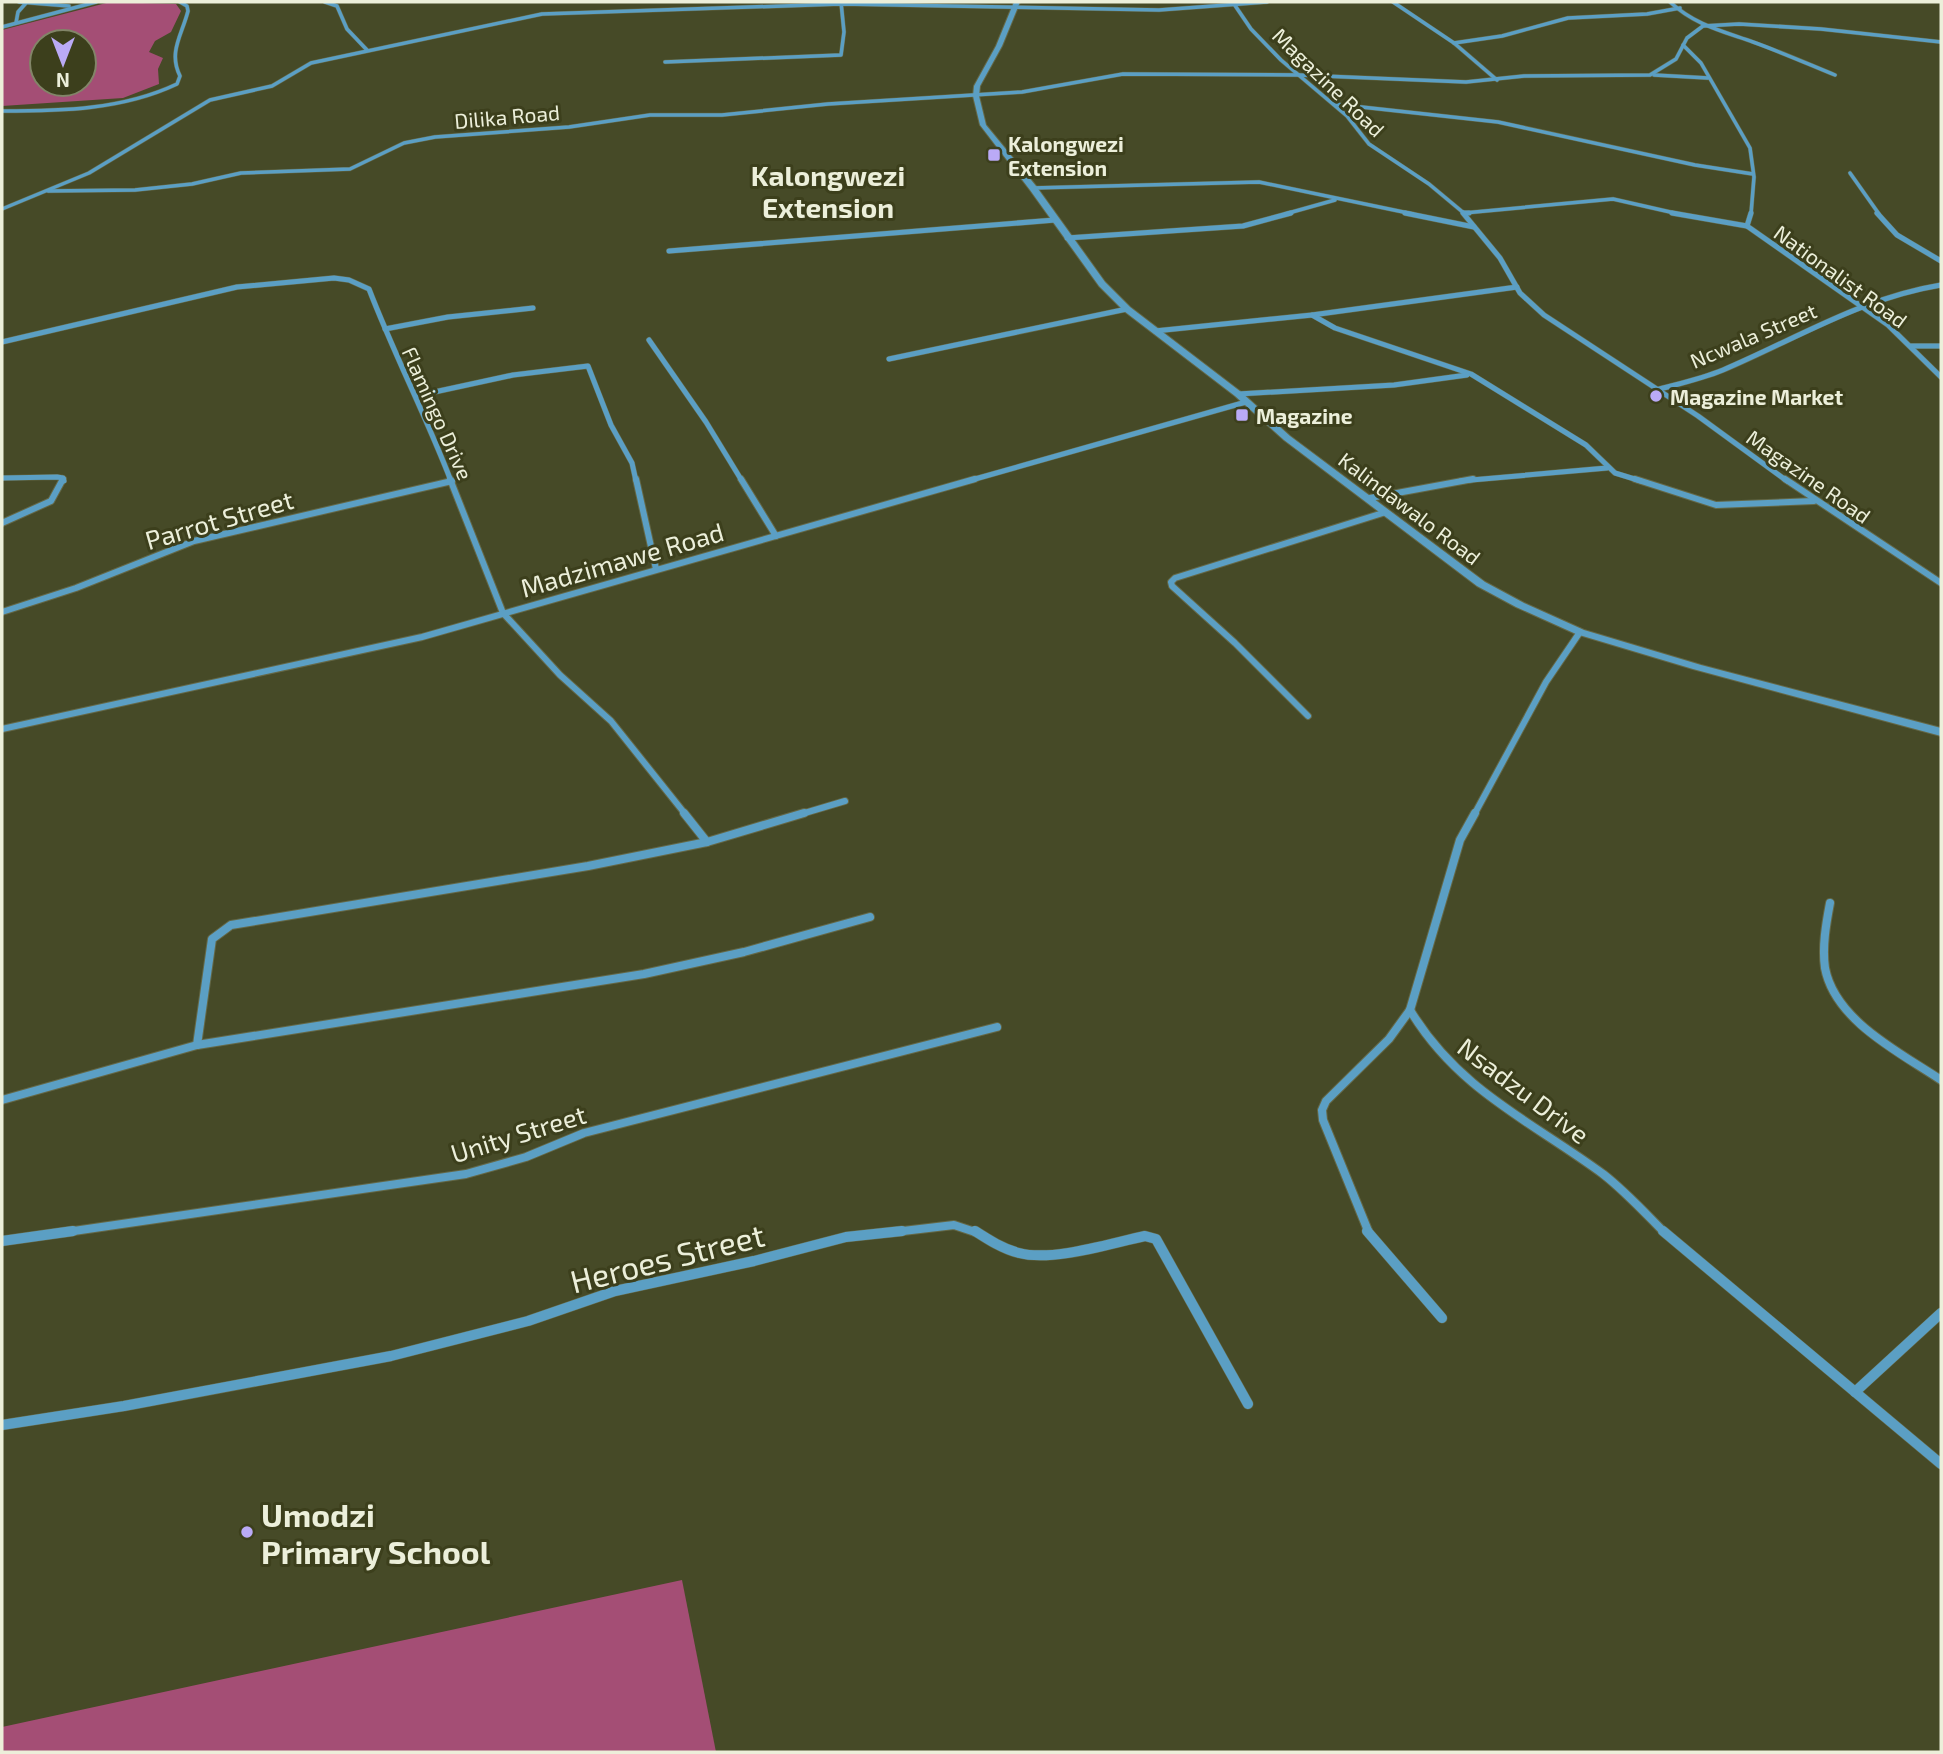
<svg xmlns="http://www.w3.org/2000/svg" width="1943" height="1754" viewBox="0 0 1943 1754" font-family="'Exo 2',sans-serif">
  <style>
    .green { fill: #a44e75; fill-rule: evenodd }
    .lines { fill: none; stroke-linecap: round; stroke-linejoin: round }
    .minor-far4-casing { stroke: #646847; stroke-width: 4.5 }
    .minor-far3-casing { stroke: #646847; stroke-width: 6 }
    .minor-far2-casing { stroke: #646847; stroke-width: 8 }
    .minor-far1-casing { stroke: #646847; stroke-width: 10 }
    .minor-casing { stroke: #646847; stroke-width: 11 }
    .tertiary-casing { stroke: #646847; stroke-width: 2 }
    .minor-far4 { stroke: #5b9fc4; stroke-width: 3.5 }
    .minor-far3 { stroke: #5b9fc4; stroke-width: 5 }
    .minor-far2 { stroke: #5b9fc4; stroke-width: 6 }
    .minor-far1 { stroke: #5b9fc4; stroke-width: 8 }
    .minor { stroke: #5b9fc4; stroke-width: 10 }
    .tertiary { fill: #5b9fc4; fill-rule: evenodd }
    .poi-dot { fill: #baaaf6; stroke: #3c3f1c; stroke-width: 2.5 }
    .labels { text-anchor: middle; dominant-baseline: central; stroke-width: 6; stroke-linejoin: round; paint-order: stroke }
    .far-street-label { font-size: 21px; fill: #ecefda; stroke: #3c3f1c }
    .far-poi-label { font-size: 21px; font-weight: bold; fill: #ecefda; stroke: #3c3f1c; text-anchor: start }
    .street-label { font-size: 26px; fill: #ecefda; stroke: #3c3f1c }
    .far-district-label { font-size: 28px; font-weight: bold; fill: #ecefda; stroke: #3c3f1c }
    .near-street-label { font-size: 32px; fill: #ecefda; stroke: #3c3f1c }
    .near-poi-label { font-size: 32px; font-weight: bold; fill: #ecefda; stroke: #3c3f1c; text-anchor: start }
  </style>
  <rect width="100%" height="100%" fill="#464a27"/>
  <g class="green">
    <path d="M 110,2 L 176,4 L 181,11 L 171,32 L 155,41 L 149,52 L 163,58 L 158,69 L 159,84 L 123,98 L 2,106 L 2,30 ZM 42,42 L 84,42 L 84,84 L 42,84 Z"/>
    <polygon points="682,1580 716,1752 2,1752 2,1727"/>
  </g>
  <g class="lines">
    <defs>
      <g id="minor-far4">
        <polyline points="19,2 69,6"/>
        <polyline points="325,2 337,6 347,29 367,50"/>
        <polyline points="1393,2 1454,43 1497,80"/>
        <path d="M 1670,2 C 1695,25 1722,31 1753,42 C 1781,52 1808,64 1835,75"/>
        <polyline points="1234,4 1251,29 1281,60 1347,116 1369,144 1429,184 1465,214"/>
        <polyline points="16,23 18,12 26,3"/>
        <polyline points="2,27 96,2"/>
        <polyline points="1454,43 1502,36 1568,18 1647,14 1680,8"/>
        <polyline points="1683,45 1701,63 1750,148 1754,177 1751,214"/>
        <polyline points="665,62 841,55 844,32 841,2"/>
        <polyline points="1654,75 1708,78"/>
        <polyline points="1334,104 1498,122 1695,165 1753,174"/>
        <path d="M 2,111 C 61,111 122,110 177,84 L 180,76 C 168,52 182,35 188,11 L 187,6 L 180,2"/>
        <polyline points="1850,173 1879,214"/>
        <polyline points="1033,188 1259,182 1413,214"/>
        <polyline points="48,191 135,190 192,184 241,173 350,169 404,143 435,137 569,127 650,115 722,115 828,104 1022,92 1123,74 1299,75 1466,82 1524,76 1650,75 1676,59 1687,38 1703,26 1739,24 1821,29 1941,42"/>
        <polyline points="2,209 89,173 210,100 272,86 311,63 542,14 841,4 1159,10 1267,2"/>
        <polyline points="1464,213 1613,199 1679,214"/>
        <polyline points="1285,214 1335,200"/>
      </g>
      <g id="minor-far3">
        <polyline points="1405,213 1474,227"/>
        <polyline points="1463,213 1500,258 1520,293 1544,315 1698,416 1787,481"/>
        <polyline points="1464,213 1469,213"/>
        <polyline points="1672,213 1747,226"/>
        <polyline points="1751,213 1747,226 1888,325 1941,377"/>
        <polyline points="1877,213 1897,235 1941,261"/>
        <polyline points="1067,238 1243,226 1291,213"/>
        <polyline points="669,251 1055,220"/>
        <polyline points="1312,315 1335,328 1471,374 1586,445 1615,473 1641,481"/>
        <polyline points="385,329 448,317 533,308"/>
        <polyline points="1155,331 1312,315 1517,287"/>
        <polyline points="649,340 706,422 742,481"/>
        <path d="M 2,342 L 237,287 L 334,278 L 349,280 L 369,289 C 394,354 426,416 451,481"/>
        <polyline points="1911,346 1941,346"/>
        <polyline points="889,359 1127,309"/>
        <path d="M 1656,390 C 1678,384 1701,379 1723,370 C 1796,339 1861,298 1941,285"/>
        <polyline points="1238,394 1394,385 1467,375"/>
        <polyline points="416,396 513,375 588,366 611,425 632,463 636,481"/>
        <polyline points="2,478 57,477 63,478 64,481"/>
        <polyline points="968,481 1246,402"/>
        <polyline points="1460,481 1607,468"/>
      </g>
      <g id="minor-far2">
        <polyline points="450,479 503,613 560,675 611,721 686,815"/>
        <polyline points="636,479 656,569"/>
        <polyline points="741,479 776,536"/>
        <polyline points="1635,479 1716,505 1814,501"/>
        <polyline points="1785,479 1941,583"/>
        <polyline points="1370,498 1473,479"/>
        <polyline points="2,523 51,501 63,479"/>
        <polyline points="2,612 76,588 194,541 452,481"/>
        <polyline points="1308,716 1235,643 1172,586 1171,582 1175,578 1386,512"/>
        <polyline points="2,729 422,637 975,479"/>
        <polyline points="798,815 845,801"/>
        <polyline points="1474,815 1546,682 1580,632"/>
      </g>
      <g id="minor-far1">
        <polyline points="684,813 707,842"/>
        <path d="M 1830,903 C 1826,924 1822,947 1825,968 C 1835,1021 1901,1053 1941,1080"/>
        <path d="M 1410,1010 C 1458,1090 1531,1121 1603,1174 C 1625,1191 1645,1213 1665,1233"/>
        <polyline points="197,1045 212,939 231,925 588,866 707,842 804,813"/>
        <polyline points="2,1100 197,1045 644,974 744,952 870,917"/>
        <polyline points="60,1233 466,1174 526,1157 584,1133 997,1027"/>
        <polyline points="886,1233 954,1225 978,1233"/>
        <polyline points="1369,1233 1323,1120 1322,1110 1326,1101 1389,1039 1410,1010 1460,840 1475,813"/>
      </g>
      <g id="minor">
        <path d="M 975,1231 C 989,1240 1003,1249 1019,1253 C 1053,1262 1111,1243 1145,1236 L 1156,1239 L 1248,1404"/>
        <polyline points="1367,1231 1442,1318"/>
        <polyline points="1663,1231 1941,1464"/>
        <polyline points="2,1241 73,1231"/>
        <polyline points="1855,1392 1941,1313"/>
        <polyline points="2,1425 124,1406 391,1356 528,1321 615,1291 754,1261 846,1237 902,1231"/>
      </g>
      <polygon id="tertiary" points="1014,2 1020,2 1002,46 980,86 979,96 986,125 1036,186 1105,282 1130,307 1241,392 1290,436 1485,582 1524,603 1584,630 1701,665 1941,728 1941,736 1693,669 1576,634 1516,607 1477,586 1284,440 1235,396 1124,311 1099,286 1030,190 980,125 973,96 974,86 996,46"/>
    </defs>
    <use href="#minor-far4" class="minor-far4-casing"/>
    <use href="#minor-far3" class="minor-far3-casing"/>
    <use href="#minor-far2" class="minor-far2-casing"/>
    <use href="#minor-far1" class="minor-far1-casing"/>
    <use href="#minor" class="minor-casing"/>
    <use href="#tertiary" class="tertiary-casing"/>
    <use href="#minor-far4" class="minor-far4"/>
    <use href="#minor-far3" class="minor-far3"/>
    <use href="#minor-far2" class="minor-far2"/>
    <use href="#minor-far1" class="minor-far1"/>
    <use href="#minor" class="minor"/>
    <use href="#tertiary" class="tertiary"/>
  </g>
  <g class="poi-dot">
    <rect x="987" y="148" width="14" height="14" rx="3.5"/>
    <circle cx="1656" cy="396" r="7"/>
    <rect x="1235" y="408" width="14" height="14" rx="3.5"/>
    <circle cx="247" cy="1532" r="7"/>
  </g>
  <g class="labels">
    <g class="far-street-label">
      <text transform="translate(1329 82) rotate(44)">Magazine Road</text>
      <text transform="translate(507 116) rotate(-5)">Dilika Road</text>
      <text transform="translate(1841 276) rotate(36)">Nationalist Road</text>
      <text transform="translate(1753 335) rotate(-23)">Ncwala Street</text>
      <text transform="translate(438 413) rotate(66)">Flamingo Drive</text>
      <text transform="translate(1809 476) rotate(35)">Magazine Road</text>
      <text transform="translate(1410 508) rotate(37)">Kalindawalo Road</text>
    </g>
    <g class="far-poi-label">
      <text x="1008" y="143">Kalongwezi<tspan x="1008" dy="24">Extension</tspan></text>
      <text x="1670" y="396">Magazine Market</text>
      <text x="1256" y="415">Magazine</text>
    </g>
    <g class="street-label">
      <text transform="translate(219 519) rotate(-16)">Parrot Street</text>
      <text transform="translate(622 559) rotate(-16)">Madzimawe Road</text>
      <text transform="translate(1524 1090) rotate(37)">Nsadzu Drive</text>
      <text transform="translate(518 1133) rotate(-17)">Unity Street</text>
    </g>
    <g class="far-district-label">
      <text x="828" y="175">Kalongwezi<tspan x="828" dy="32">Extension</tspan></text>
    </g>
    <g class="near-street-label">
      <text transform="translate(667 1257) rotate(-14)">Heroes Street</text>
    </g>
    <g class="near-poi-label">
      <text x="261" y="1514">Umodzi<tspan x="261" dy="37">Primary School</tspan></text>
    </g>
  </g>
  <rect width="1943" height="1754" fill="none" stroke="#ecefda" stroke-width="7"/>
  <g transform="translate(63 63) rotate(180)"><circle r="33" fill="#3c3f1c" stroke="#828568" stroke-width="2"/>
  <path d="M0-5L12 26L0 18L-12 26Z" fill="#baaaf6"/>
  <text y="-10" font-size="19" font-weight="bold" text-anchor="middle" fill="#ecefda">N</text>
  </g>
</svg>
